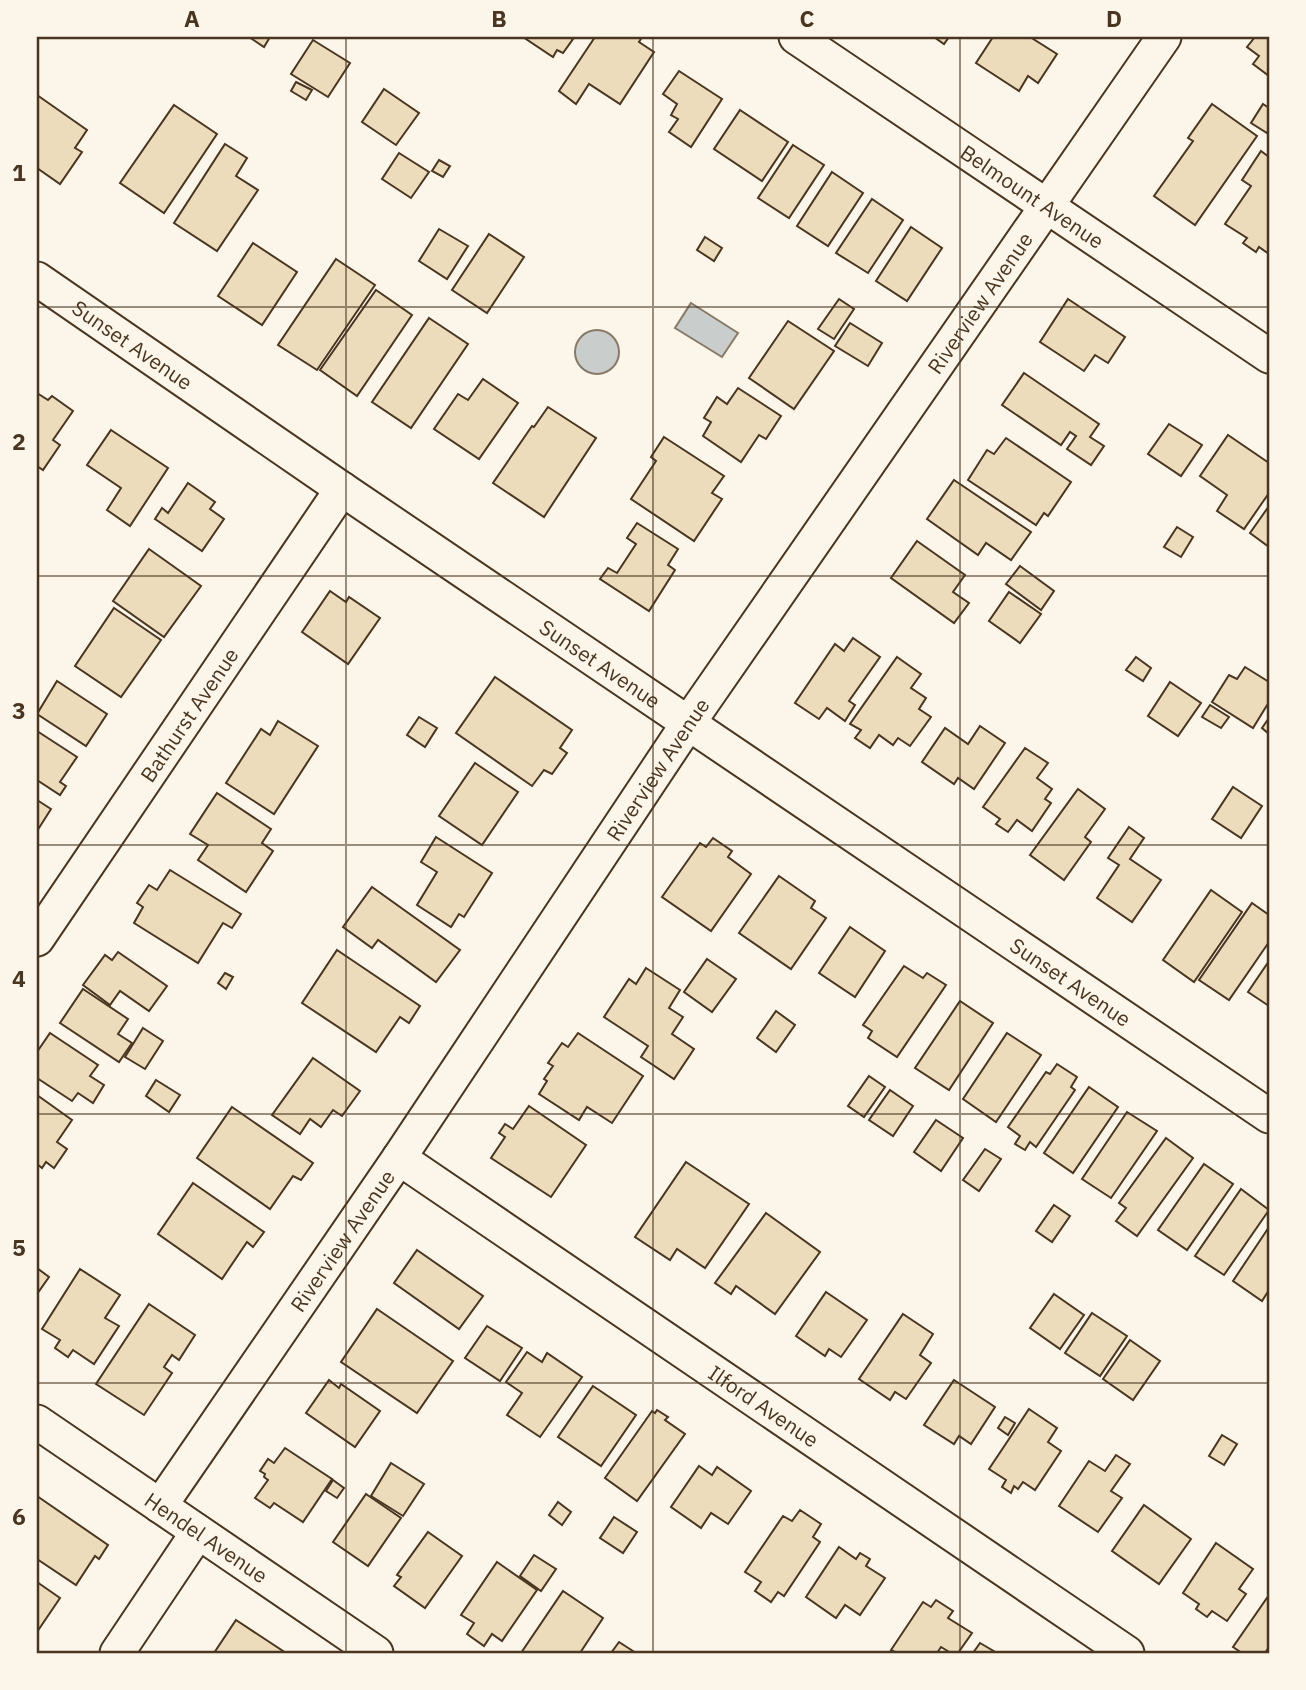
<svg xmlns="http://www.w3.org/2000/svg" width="1306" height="1690" viewBox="0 0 1306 1690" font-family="'IBM Plex Sans',sans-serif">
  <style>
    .water { fill: #c9cecd; stroke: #887966; stroke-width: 2 }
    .building { fill: #ecdcbc; stroke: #4a3520; stroke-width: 2 }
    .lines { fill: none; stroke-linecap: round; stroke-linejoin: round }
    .street-casing { stroke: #4a3520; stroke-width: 37 }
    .street { stroke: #fbf6e9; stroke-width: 33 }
    .grid { fill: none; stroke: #4a3520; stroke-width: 2; stroke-opacity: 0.55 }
    .labels { text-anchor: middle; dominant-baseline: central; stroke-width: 5; stroke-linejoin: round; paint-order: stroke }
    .street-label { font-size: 21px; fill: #4a3520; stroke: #fbf6e9 }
    .neatline { fill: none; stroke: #4a3520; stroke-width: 2.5 }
    .grid-label { font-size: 23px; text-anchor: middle; font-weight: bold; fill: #4a3520 }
  </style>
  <rect width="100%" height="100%" fill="#fbf6e9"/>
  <g class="water">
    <polygon points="691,303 738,333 722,357 675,328"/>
    <circle cx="597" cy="352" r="22"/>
  </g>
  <g class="building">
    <polygon points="249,37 270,37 264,47"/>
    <polygon points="523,37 569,37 573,39 563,53 557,50 553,57"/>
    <polygon points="595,37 642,37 639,42 654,52 620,104 589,84 576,104 559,91"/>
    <polygon points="934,37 949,37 944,44"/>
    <polygon points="993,37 1030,37 1057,54 1038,83 1028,76 1019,91 976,63"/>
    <polygon points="1255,37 1269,37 1269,76 1253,64 1259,56 1247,47"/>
    <polygon points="313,40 350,63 328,97 291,74"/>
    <polygon points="679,71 722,99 691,147 669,132 678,119 671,115 677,104 663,94"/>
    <polygon points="296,82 312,90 306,100 291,91"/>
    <polygon points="384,89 419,113 396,145 362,122"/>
    <polygon points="37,95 87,130 75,148 82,152 60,184 37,168"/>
    <polygon points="1212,104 1257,136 1195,225 1154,196 1193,141 1188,138"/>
    <polygon points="1263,104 1269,108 1269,129 1267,133 1251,123"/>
    <polygon points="174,105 217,134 164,213 120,183"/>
    <polygon points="740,110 788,142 762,181 714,149"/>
    <polygon points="225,144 247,158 236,176 258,190 217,251 174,223"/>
    <polygon points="793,145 824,165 789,218 758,198"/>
    <polygon points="1261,151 1269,157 1269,254 1259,247 1256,252 1243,243 1247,238 1225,224 1251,186 1242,180"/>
    <polygon points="399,153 429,172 411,198 382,179"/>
    <polygon points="439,160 450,166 443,177 432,171"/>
    <polygon points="832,172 863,193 828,246 797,226"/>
    <polygon points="872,199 903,220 868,273 836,253"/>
    <polygon points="911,227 942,248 907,301 876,281"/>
    <polygon points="439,229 468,246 447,279 419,261"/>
    <polygon points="489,234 524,257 487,313 452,290"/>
    <polygon points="705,237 722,248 714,261 697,250"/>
    <polygon points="253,243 297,272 262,325 218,296"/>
    <polygon points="336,259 375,285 317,370 278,345"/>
    <polygon points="376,290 412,315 357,396 320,370"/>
    <polygon points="839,299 854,309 834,339 818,329"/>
    <polygon points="1068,299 1125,337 1108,363 1095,355 1084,371 1040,342"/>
    <polygon points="429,318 468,344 411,428 372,402"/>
    <polygon points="788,321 834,351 794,409 749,378"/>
    <polygon points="850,323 882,343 868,366 835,346"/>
    <polygon points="1024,373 1099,424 1090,437 1104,446 1091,465 1067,449 1076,436 1070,432 1061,445 1002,405"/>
    <polygon points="483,379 518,403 479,459 434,429 458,394 468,400"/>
    <polygon points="738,388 781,416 766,439 759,435 741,462 703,436 711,422 704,418 717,397 727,404"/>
    <polygon points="37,393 48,400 52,396 73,411 53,440 60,445 43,470 37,466"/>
    <polygon points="548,407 596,438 544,517 493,483 532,426 534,427"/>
    <polygon points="1169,424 1202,445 1181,476 1148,454"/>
    <polygon points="111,430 168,468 130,526 107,510 121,488 87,465"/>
    <polygon points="1228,435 1269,463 1269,493 1244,529 1217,511 1227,495 1200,476"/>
    <polygon points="664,437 724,476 712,493 722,499 694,541 631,499 656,461 651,457"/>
    <polygon points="1006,438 1071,482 1048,516 1044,513 1036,525 968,480 987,450 994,454"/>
    <polygon points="954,480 1031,532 1011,560 986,543 978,555 927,519"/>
    <polygon points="188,483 215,502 210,509 224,519 202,551 155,519 162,508 168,513"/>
    <polygon points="1269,506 1269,547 1250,533"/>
    <polygon points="637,523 678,549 668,565 675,570 649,611 600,579 608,568 617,573 636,544 627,538"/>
    <polygon points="1177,527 1193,537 1181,557 1164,547"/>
    <polygon points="917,541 965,575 953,592 969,603 954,623 891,578"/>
    <polygon points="149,549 201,586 164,637 113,601"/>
    <polygon points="1020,566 1054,591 1041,610 1006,584"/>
    <polygon points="330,591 346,602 349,597 380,618 348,664 302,632"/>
    <polygon points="1009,592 1041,614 1020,643 989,621"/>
    <polygon points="114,608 161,640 121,697 75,666"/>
    <polygon points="853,638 880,657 849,701 855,705 845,721 827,708 819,719 795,703 835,644 844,651"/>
    <polygon points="897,657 921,674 911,688 926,698 919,709 931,717 910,746 898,738 893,745 879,735 870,748 855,738 861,730 850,724"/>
    <polygon points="1136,657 1151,668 1143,681 1126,670"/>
    <polygon points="1245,667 1269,682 1269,702 1253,728 1212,702 1229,675 1237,679"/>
    <polygon points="495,677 572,730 560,748 567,753 552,774 544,770 532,786 456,733"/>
    <polygon points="57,681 107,714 86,746 37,714"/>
    <polygon points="1170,682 1201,703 1178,736 1148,716"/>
    <polygon points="1210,705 1229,717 1221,728 1202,717"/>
    <polygon points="419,717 437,728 425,747 407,735"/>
    <polygon points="1269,718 1269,734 1262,728"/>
    <polygon points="278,721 318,746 274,814 226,783 261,729 270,735"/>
    <polygon points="980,726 1005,743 974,789 958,778 954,784 922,762 945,728 968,744"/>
    <polygon points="37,731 77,757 60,782 66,786 60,795 37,780"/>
    <polygon points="1025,748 1048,763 1037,778 1052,789 1045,799 1051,803 1032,831 1017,820 1008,832 996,824 1000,819 983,807"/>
    <polygon points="475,763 518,792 482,845 439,816"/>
    <polygon points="1233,787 1262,806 1241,838 1212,819"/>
    <polygon points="1078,789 1105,809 1085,837 1091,842 1064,880 1030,855"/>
    <polygon points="217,793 271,829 262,843 273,851 246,892 198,860 208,845 190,834"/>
    <polygon points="37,800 51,809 39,828 37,826"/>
    <polygon points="1129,827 1144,838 1130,859 1161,880 1132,922 1097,898 1119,865 1108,858"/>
    <polygon points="436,837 492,873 464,917 459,914 451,927 417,905 437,872 421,862"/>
    <polygon points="713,838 732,851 728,857 751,874 711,931 662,897 700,843 706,847"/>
    <polygon points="170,870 241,914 232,928 223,923 198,963 134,923 143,907 137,903 149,885 157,890"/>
    <polygon points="779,876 815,901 811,908 826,918 791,969 739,933"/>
    <polygon points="372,887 460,950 436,982 378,940 372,948 343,927"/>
    <polygon points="1211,890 1242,912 1194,982 1163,960"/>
    <polygon points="1252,903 1269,915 1269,942 1229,1000 1199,980"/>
    <polygon points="850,927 885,951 855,997 819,973"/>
    <polygon points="337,950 420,1006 409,1023 400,1017 376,1052 302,1003"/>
    <polygon points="118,952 167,986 149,1011 120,991 110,1005 83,985 105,955 112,960"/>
    <polygon points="707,959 736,979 712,1012 684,992"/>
    <polygon points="1269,961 1269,1006 1248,992"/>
    <polygon points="904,966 923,978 927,973 946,985 897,1057 868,1038 872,1031 863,1025"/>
    <polygon points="646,968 680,990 669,1008 683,1017 672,1034 694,1049 674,1079 641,1057 648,1046 604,1017 629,979 636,984"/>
    <polygon points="225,973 233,977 226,989 218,983"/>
    <polygon points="83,989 128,1019 118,1034 132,1043 119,1062 60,1023"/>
    <polygon points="960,1001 993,1023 949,1090 915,1068"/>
    <polygon points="776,1011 795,1025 776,1052 757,1038"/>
    <polygon points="143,1028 163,1041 145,1069 125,1057"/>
    <polygon points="50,1033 98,1065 90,1076 104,1085 93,1103 78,1093 72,1101 37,1078 37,1052"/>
    <polygon points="578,1033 643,1076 612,1123 587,1107 579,1120 539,1094 547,1081 544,1079 553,1066 548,1063 562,1043 568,1047"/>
    <polygon points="1007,1033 1041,1055 996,1122 963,1099"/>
    <polygon points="313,1058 360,1091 342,1116 333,1110 321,1127 310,1119 300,1134 272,1115"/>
    <polygon points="1057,1064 1077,1077 1071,1087 1075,1090 1036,1147 1030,1142 1025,1150 1015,1144 1020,1136 1008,1127 1046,1072 1050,1074"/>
    <polygon points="869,1076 885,1087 864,1117 848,1106"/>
    <polygon points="156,1080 180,1095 169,1112 146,1096"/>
    <polygon points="1089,1087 1118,1107 1073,1173 1044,1153"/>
    <polygon points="890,1090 913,1106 893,1136 869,1120"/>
    <polygon points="37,1095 72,1120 57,1142 67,1149 54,1168 46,1162 42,1168 37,1164"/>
    <polygon points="529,1106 586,1145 551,1197 491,1158 505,1137 499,1133 505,1124 513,1129"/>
    <polygon points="232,1107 313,1163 301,1180 293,1176 270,1209 197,1158"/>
    <polygon points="1127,1112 1157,1131 1111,1198 1082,1179"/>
    <polygon points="936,1120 963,1138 941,1171 914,1152"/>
    <polygon points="1166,1138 1193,1158 1137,1236 1116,1221 1126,1208 1119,1203"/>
    <polygon points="985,1149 1001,1159 979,1191 963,1180"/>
    <polygon points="686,1162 749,1204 705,1268 677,1249 670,1260 635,1237"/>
    <polygon points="1204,1164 1233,1184 1187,1250 1158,1230"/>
    <polygon points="193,1183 264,1232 253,1247 247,1242 222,1279 158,1234"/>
    <polygon points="1241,1189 1269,1210 1224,1275 1195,1256"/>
    <polygon points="1054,1205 1070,1216 1052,1242 1036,1231"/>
    <polygon points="766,1213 820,1252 775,1314 736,1286 731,1294 715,1283"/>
    <polygon points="1269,1227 1269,1290 1262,1301 1233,1281"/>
    <polygon points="417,1250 483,1296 459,1329 394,1283"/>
    <polygon points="37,1268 49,1277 37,1294"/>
    <polygon points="80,1269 120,1295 105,1318 119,1326 94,1364 73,1350 68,1357 55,1348 60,1340 42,1329"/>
    <polygon points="826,1292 867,1320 841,1357 829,1349 825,1356 796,1336"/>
    <polygon points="1054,1294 1084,1315 1060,1349 1030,1328"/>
    <polygon points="149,1304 195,1335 179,1360 172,1355 164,1367 172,1373 144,1415 96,1384"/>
    <polygon points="377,1309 453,1361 417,1413 341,1362"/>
    <polygon points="1092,1313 1127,1336 1100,1376 1065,1353"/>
    <polygon points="903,1314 933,1334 920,1355 931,1363 906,1399 895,1392 890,1400 859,1379"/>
    <polygon points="487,1326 522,1348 500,1381 465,1358"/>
    <polygon points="1130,1340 1160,1361 1133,1400 1103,1379"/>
    <polygon points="527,1352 542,1362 547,1353 582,1377 540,1437 507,1415 522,1393 506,1382"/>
    <polygon points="329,1380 339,1388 341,1384 380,1411 355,1447 306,1413"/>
    <polygon points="954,1380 995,1407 971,1444 959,1436 954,1444 924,1425"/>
    <polygon points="593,1386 636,1415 601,1466 558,1437"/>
    <polygon points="1029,1409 1057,1428 1048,1442 1061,1451 1035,1490 1023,1482 1018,1489 1014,1486 1011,1493 1002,1487 1006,1480 989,1469"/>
    <polygon points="657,1410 668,1417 665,1420 685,1434 637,1501 605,1478 652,1411 655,1413"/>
    <polygon points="1005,1417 1015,1423 1008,1435 998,1428"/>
    <polygon points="1222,1435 1237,1444 1224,1465 1209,1456"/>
    <polygon points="285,1448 332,1479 303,1522 274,1503 270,1508 255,1498 268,1480 264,1477 265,1474 260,1471 268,1459 274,1463"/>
    <polygon points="1116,1455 1130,1464 1111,1491 1122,1498 1098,1532 1059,1506 1089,1461 1105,1471"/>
    <polygon points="391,1463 424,1484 403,1516 371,1496"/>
    <polygon points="699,1466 712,1475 717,1467 751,1491 728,1524 711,1513 701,1528 671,1507"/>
    <polygon points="333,1480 344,1488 337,1498 326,1491"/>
    <polygon points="366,1494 401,1518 368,1566 333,1542"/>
    <polygon points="37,1496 108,1545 99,1559 95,1556 76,1585 37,1559"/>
    <polygon points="558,1502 571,1512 562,1525 549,1515"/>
    <polygon points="1144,1505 1191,1539 1159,1584 1112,1551"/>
    <polygon points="800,1510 821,1524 813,1537 820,1542 784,1596 778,1592 771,1602 755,1591 761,1582 745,1572 783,1516 792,1521"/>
    <polygon points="614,1517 637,1532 623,1553 600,1538"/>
    <polygon points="428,1532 462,1556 425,1608 394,1586 401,1577 397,1575"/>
    <polygon points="1216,1543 1253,1569 1239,1589 1246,1594 1227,1621 1212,1611 1207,1617 1196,1609 1199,1604 1183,1593"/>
    <polygon points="839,1547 856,1559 860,1553 870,1559 866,1566 885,1578 860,1615 845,1605 836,1618 806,1597"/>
    <polygon points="534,1555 556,1569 541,1591 520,1576"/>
    <polygon points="497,1562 537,1590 502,1641 492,1634 484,1646 467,1634 474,1623 461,1615"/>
    <polygon points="37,1582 60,1598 37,1632"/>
    <polygon points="563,1591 603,1618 580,1653 521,1653"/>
    <polygon points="1269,1595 1269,1647 1265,1653 1242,1653 1233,1647"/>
    <polygon points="936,1600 953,1611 948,1618 972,1633 958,1653 951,1653 941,1647 937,1653 897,1653 891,1650 923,1602 931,1607"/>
    <polygon points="236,1620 286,1653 214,1653"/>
    <polygon points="619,1642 636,1653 611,1653"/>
    <polygon points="980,1643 997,1653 973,1653"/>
  </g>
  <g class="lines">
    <defs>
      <g id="street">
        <path id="s1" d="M 796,37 L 1269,356"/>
        <path id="s2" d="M 37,279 L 342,489 L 1269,1116"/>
        <path id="s3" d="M 37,939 L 342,489"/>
        <path id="s4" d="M 399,1158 L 1127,1653"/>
        <path id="s5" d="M 37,1422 L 376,1653"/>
        <path id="s6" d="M 160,1506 L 399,1158 L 689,722 L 1164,37"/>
        <polyline points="117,1653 198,1532"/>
      </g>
    </defs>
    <use href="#street" class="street-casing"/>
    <use href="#street" class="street"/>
  </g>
  <path class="grid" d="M 346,37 L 346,1653M 653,37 L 653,1653M 960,37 L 960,1653M 37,307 L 1269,307M 37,576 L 1269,576M 37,845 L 1269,845M 37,1114 L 1269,1114M 37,1383 L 1269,1383"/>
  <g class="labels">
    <g class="street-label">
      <text stroke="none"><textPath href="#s1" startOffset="285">Belmount Avenue</textPath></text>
      <text stroke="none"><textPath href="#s6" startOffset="1456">Riverview Avenue</textPath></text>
      <text stroke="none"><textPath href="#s2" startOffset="116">Sunset Avenue</textPath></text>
      <text stroke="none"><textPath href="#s2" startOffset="682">Sunset Avenue</textPath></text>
      <text stroke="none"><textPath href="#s3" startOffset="271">Bathurst Avenue</textPath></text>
      <text stroke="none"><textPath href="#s6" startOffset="889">Riverview Avenue</textPath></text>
      <text stroke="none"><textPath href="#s2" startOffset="1250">Sunset Avenue</textPath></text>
      <text stroke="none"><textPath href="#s6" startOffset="322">Riverview Avenue</textPath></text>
      <text stroke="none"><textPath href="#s4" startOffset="441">Ilford Avenue</textPath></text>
      <text stroke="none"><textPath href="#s5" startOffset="205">Hendel Avenue</textPath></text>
    </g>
  </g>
  <rect width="1306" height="1690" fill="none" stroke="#fbf6e9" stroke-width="77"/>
  <rect x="38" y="38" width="1230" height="1614" class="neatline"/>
  <g class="grid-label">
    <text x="192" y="27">A</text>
    <text x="499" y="27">B</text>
    <text x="807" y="27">C</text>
    <text x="1114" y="27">D</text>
    <text x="19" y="181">1</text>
    <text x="19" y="450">2</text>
    <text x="19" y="719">3</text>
    <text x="19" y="987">4</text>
    <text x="19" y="1256">5</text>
    <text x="19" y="1525">6</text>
  </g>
</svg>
